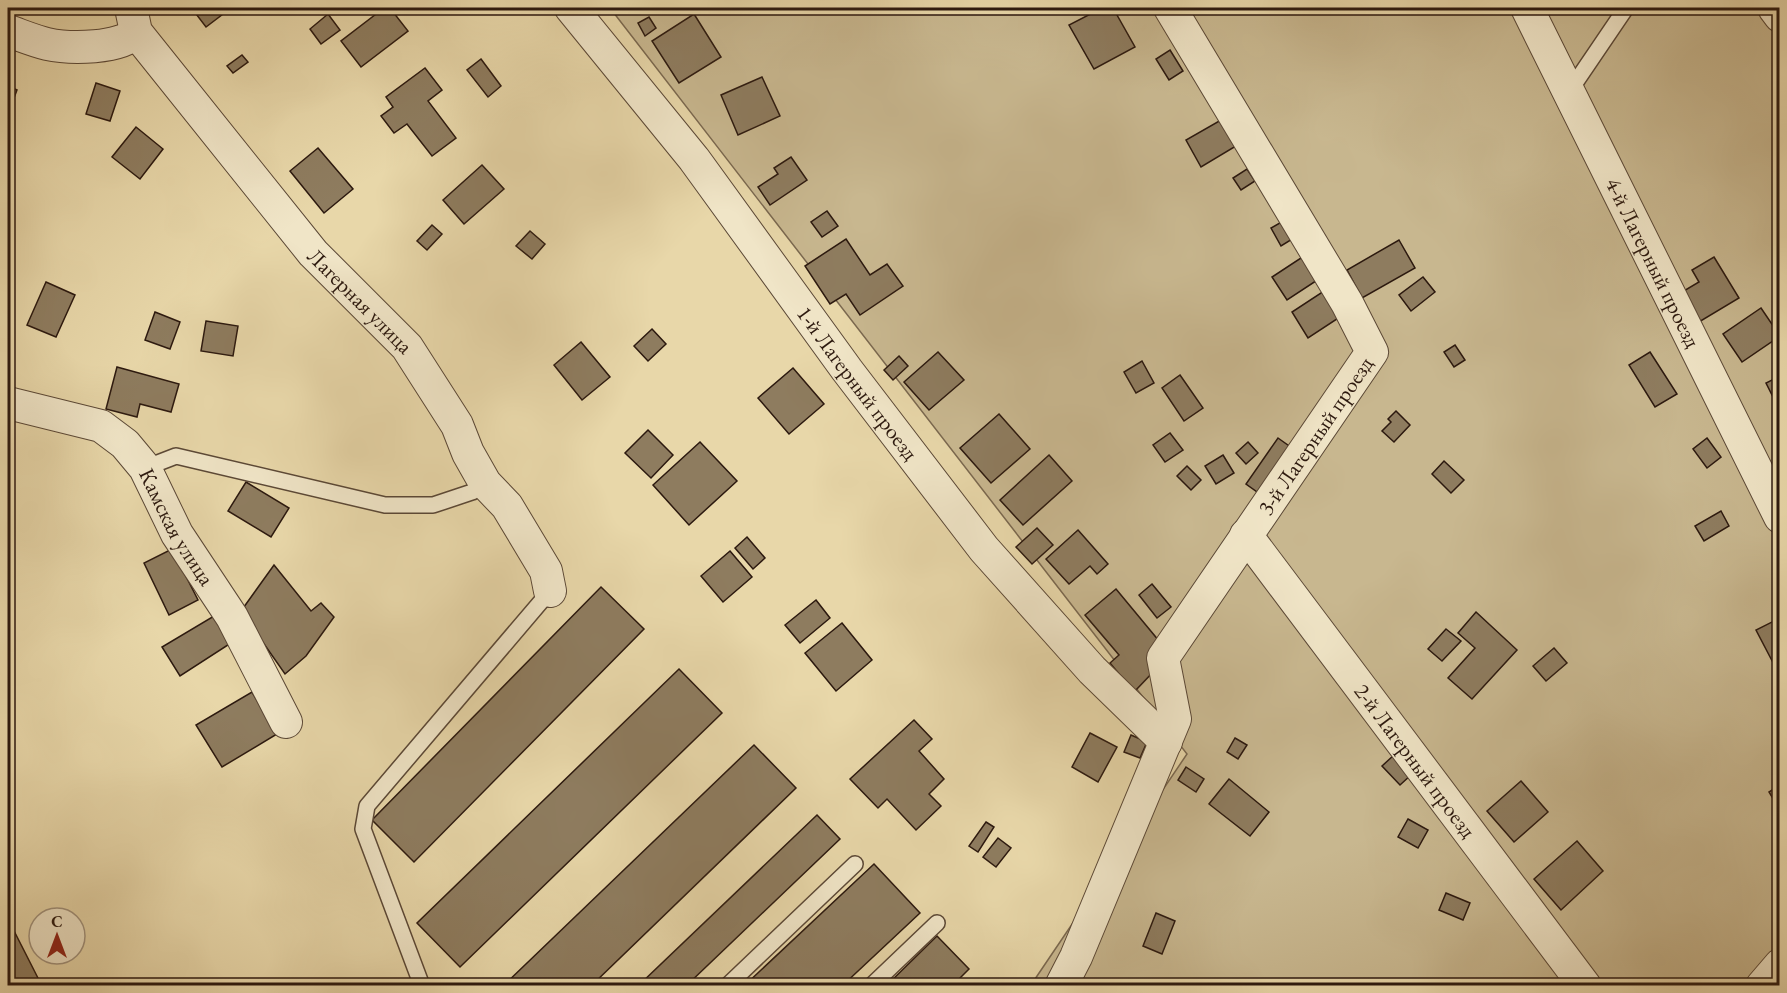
<svg xmlns="http://www.w3.org/2000/svg" width="1787" height="993" viewBox="0 0 1787 993" font-family="'EB Garamond',serif">
  <style>
    .green { fill: #c8b78f; stroke: #7a684f; stroke-width: 1.5 }
    .building { fill: #8e7c5f; stroke: #2c190f; stroke-width: 1.5 }
    .lines { fill: none; stroke-linecap: round; stroke-linejoin: round }
    .lane-casing { stroke: #5b4836; stroke-width: 18 }
    .street-casing { stroke: #5b4836; stroke-width: 34 }
    .lane { stroke: #f0e5c7; stroke-width: 15 }
    .street { stroke: #f0e5c7; stroke-width: 32 }
    .labels { text-anchor: middle; dominant-baseline: central; stroke-width: 6; stroke-linejoin: round; paint-order: stroke }
    .street-label { font-size: 22px; fill: #2c190f; stroke: #f0e5c7 }
  </style>
  <rect width="100%" height="100%" fill="#e8d7a9"/>
  <filter id="stains"><feTurbulence type="fractalNoise" baseFrequency=".00333" numOctaves="4"/><feColorMatrix values="0 0 0 0 .2 0 0 0 0 .09 0 0 0 0 .02 0 0 0 .5 -.17"/></filter>
  <radialGradient id="worn" r=".72"><stop offset=".6" stop-color="#630" stop-opacity="0"/><stop offset="1" stop-color="#630" stop-opacity=".3"/></radialGradient>
  <polygon class="green" points="610,8 1779,8 1780,982 1777,985 1037,986 1033,982 1187,754"/>
  <g class="building">
    <polygon points="196,8 231,8 206,27 193,10"/>
    <polygon points="384,8 390,8 408,31 361,67 341,41"/>
    <polygon points="1102,8 1113,8 1135,47 1094,69 1069,25"/>
    <polygon points="328,14 340,30 321,44 310,29"/>
    <polygon points="694,14 721,57 679,83 652,41"/>
    <polygon points="649,17 656,28 645,36 638,23"/>
    <polygon points="1170,50 1183,71 1169,80 1156,59"/>
    <polygon points="242,55 248,62 233,73 227,66"/>
    <polygon points="481,59 501,86 488,97 467,70"/>
    <polygon points="425,68 442,90 428,101 456,138 432,156 407,124 394,133 381,116 393,107 386,97"/>
    <polygon points="762,77 780,116 738,135 721,95"/>
    <polygon points="96,83 120,91 110,121 86,114"/>
    <polygon points="8,86 17,90 8,114"/>
    <polygon points="1221,120 1236,146 1201,167 1186,140"/>
    <polygon points="136,127 163,149 140,179 112,157"/>
    <polygon points="318,148 353,189 324,213 290,171"/>
    <polygon points="791,157 807,180 770,205 758,187 778,174 774,168"/>
    <polygon points="482,165 504,189 464,224 443,200"/>
    <polygon points="1247,169 1255,181 1241,190 1233,178"/>
    <polygon points="827,211 838,226 822,237 811,222"/>
    <polygon points="1285,220 1294,238 1281,246 1271,228"/>
    <polygon points="432,225 442,234 427,250 417,241"/>
    <polygon points="530,231 545,244 532,259 516,246"/>
    <polygon points="846,239 870,275 887,264 903,286 860,315 846,294 830,304 805,266"/>
    <polygon points="1399,240 1415,268 1362,298 1347,270"/>
    <polygon points="1307,254 1322,277 1287,300 1272,277"/>
    <polygon points="1714,257 1739,298 1699,322 1682,292 1699,282 1692,270"/>
    <polygon points="1423,277 1435,292 1411,311 1399,295"/>
    <polygon points="46,282 75,295 56,337 27,325"/>
    <polygon points="1327,289 1343,315 1308,338 1292,312"/>
    <polygon points="1761,308 1780,336 1742,362 1723,334"/>
    <polygon points="155,312 180,322 170,349 145,340"/>
    <polygon points="206,321 238,326 233,356 201,351"/>
    <polygon points="652,329 666,344 648,361 634,346"/>
    <polygon points="581,342 610,377 582,400 554,365"/>
    <polygon points="1455,345 1465,360 1454,367 1444,352"/>
    <polygon points="938,352 964,380 929,410 904,382"/>
    <polygon points="1650,352 1677,394 1655,407 1629,365"/>
    <polygon points="899,356 908,366 893,380 884,370"/>
    <polygon points="1142,361 1154,383 1136,393 1124,372"/>
    <polygon points="117,367 179,384 171,412 140,404 137,417 106,409"/>
    <polygon points="793,368 824,404 789,434 758,398"/>
    <polygon points="1180,375 1203,408 1184,421 1162,388"/>
    <polygon points="1780,376 1780,411 1766,383"/>
    <polygon points="1396,411 1410,425 1394,442 1382,431 1391,422 1388,419"/>
    <polygon points="999,414 1030,449 991,483 960,448"/>
    <polygon points="648,430 673,455 651,478 625,453"/>
    <polygon points="1170,433 1183,450 1165,462 1153,445"/>
    <polygon points="1278,438 1299,453 1267,499 1246,484"/>
    <polygon points="1707,438 1721,457 1707,468 1693,449"/>
    <polygon points="700,442 737,481 689,525 653,485"/>
    <polygon points="1248,442 1258,453 1246,464 1236,453"/>
    <polygon points="1049,455 1072,481 1023,525 1000,500"/>
    <polygon points="1223,455 1234,473 1216,484 1205,466"/>
    <polygon points="1444,461 1464,480 1451,493 1432,474"/>
    <polygon points="1187,466 1201,480 1191,490 1177,476"/>
    <polygon points="246,482 289,508 271,537 228,511"/>
    <polygon points="1721,511 1729,526 1704,541 1695,526"/>
    <polygon points="1037,528 1053,545 1032,564 1016,547"/>
    <polygon points="1078,530 1108,564 1097,574 1090,566 1069,584 1046,559"/>
    <polygon points="747,537 765,558 753,569 735,548"/>
    <polygon points="172,549 198,600 169,615 144,563"/>
    <polygon points="730,551 752,577 723,602 701,576"/>
    <polygon points="274,565 311,611 321,603 334,617 306,656 285,674 241,611"/>
    <polygon points="1152,584 1171,607 1157,618 1139,595"/>
    <polygon points="601,587 644,629 414,862 372,820"/>
    <polygon points="1116,589 1164,647 1154,671 1134,692 1110,663 1119,655 1085,615"/>
    <polygon points="816,600 830,618 800,643 785,625"/>
    <polygon points="1476,612 1517,650 1472,699 1448,678 1475,648 1458,633"/>
    <polygon points="214,616 231,643 180,676 162,647"/>
    <polygon points="1780,618 1780,676 1756,630"/>
    <polygon points="842,623 872,660 836,691 805,653"/>
    <polygon points="1446,629 1461,641 1442,661 1428,649"/>
    <polygon points="1554,648 1567,663 1546,681 1533,666"/>
    <polygon points="679,669 722,713 460,967 417,923"/>
    <polygon points="252,692 277,734 222,767 196,725"/>
    <polygon points="914,720 932,739 919,751 944,779 929,794 941,806 916,830 887,799 878,808 850,779"/>
    <polygon points="1090,733 1117,747 1098,782 1072,767"/>
    <polygon points="1131,735 1147,742 1140,758 1124,752"/>
    <polygon points="1235,738 1247,745 1238,759 1227,752"/>
    <polygon points="754,745 796,788 591,986 503,986"/>
    <polygon points="1394,755 1412,774 1400,785 1382,766"/>
    <polygon points="1186,767 1204,779 1196,792 1178,780"/>
    <polygon points="1229,779 1269,812 1250,836 1209,804"/>
    <polygon points="1521,781 1548,812 1514,842 1487,811"/>
    <polygon points="1780,785 1780,810 1769,792"/>
    <polygon points="817,815 840,839 686,986 638,986"/>
    <polygon points="1408,819 1428,830 1418,848 1398,837"/>
    <polygon points="986,822 994,827 978,852 969,846"/>
    <polygon points="998,838 1011,848 996,867 983,857"/>
    <polygon points="1577,841 1603,871 1561,910 1534,879"/>
    <polygon points="874,864 920,913 842,986 744,986"/>
    <polygon points="1446,893 1470,903 1463,920 1439,910"/>
    <polygon points="1156,913 1175,921 1162,954 1143,946"/>
    <polygon points="8,919 42,986 8,986"/>
    <polygon points="937,936 969,969 952,986 886,986"/>
  </g>
  <g class="lines">
    <defs>
      <g id="lane">
        <polyline points="1569,92 1626,8"/>
        <polyline points="145,468 176,456 385,505 433,505 472,492 485,483"/>
        <polyline points="422,986 363,829 367,806 550,591"/>
        <polyline points="727,986 855,864"/>
        <polyline points="871,986 937,923"/>
      </g>
      <g id="street">
        <path id="s1" d="M 131,8 L 136,32 L 313,253 L 407,347 L 457,425 L 468,453 L 485,483 L 507,506 L 546,571 L 550,591"/>
        <path id="s2" d="M 571,8 L 694,159 L 847,370 L 984,549 L 1092,670 L 1166,742"/>
        <path id="s3" d="M 1527,8 L 1780,517"/>
        <polyline points="1774,8 1780,16"/>
        <path d="M 8,31 C 20,35 34,41 47,44 C 70,49 121,49 136,32"/>
        <path id="s4" d="M 8,403 L 101,426 L 125,444 L 145,468 L 177,534 L 232,617 L 286,722"/>
        <path id="s5" d="M 1246,535 L 1585,986"/>
        <path id="s6" d="M 1061,986 L 1076,957 L 1175,719 L 1163,658 L 1372,352 L 1347,303 L 1170,8"/>
        <polyline points="1762,986 1780,965"/>
      </g>
    </defs>
    <use href="#lane" class="lane-casing"/>
    <use href="#street" class="street-casing"/>
    <use href="#lane" class="lane"/>
    <use href="#street" class="street"/>
  </g>
  <g class="labels">
    <g class="street-label">
      <text stroke="none"><textPath href="#s3" startOffset="284">4-й Лагерный проезд</textPath></text>
      <text stroke="none"><textPath href="#s1" startOffset="375">Лагерная улица</textPath></text>
      <text stroke="none"><textPath href="#s2" startOffset="472">1-й Лагерный проезд</textPath></text>
      <text stroke="none"><textPath href="#s6" startOffset="622">3-й Лагерный проезд</textPath></text>
      <text stroke="none"><textPath href="#s4" startOffset="224">Камская улица</textPath></text>
      <text stroke="none"><textPath href="#s5" startOffset="282">2-й Лагерный проезд</textPath></text>
    </g>
  </g>
  <rect width="1787" height="993" fill="none" stroke="#e8d7a9" stroke-width="30"/>
  <rect x="9" y="9" width="1769" height="975" fill="none" stroke="#2c190f" stroke-width="3"/>
  <rect x="15" y="15" width="1757" height="963" fill="none" stroke="#2c190f" stroke-width="1.5"/>
  <g transform="translate(57 936)"><circle r="28" fill="#f0e5c7" stroke="#a2937d" stroke-width="1.5"/>
  <path d="M0-4.5L10 22L0 15L-10 22Z" fill="#8f2418"/>
  <text y="-9" font-size="16" font-weight="bold" text-anchor="middle" fill="#2c190f">С</text>
  </g>
  <rect width="100%" height="100%" filter="url(#stains)"/>
  <rect width="100%" height="100%" fill="url(#worn)"/>
</svg>
